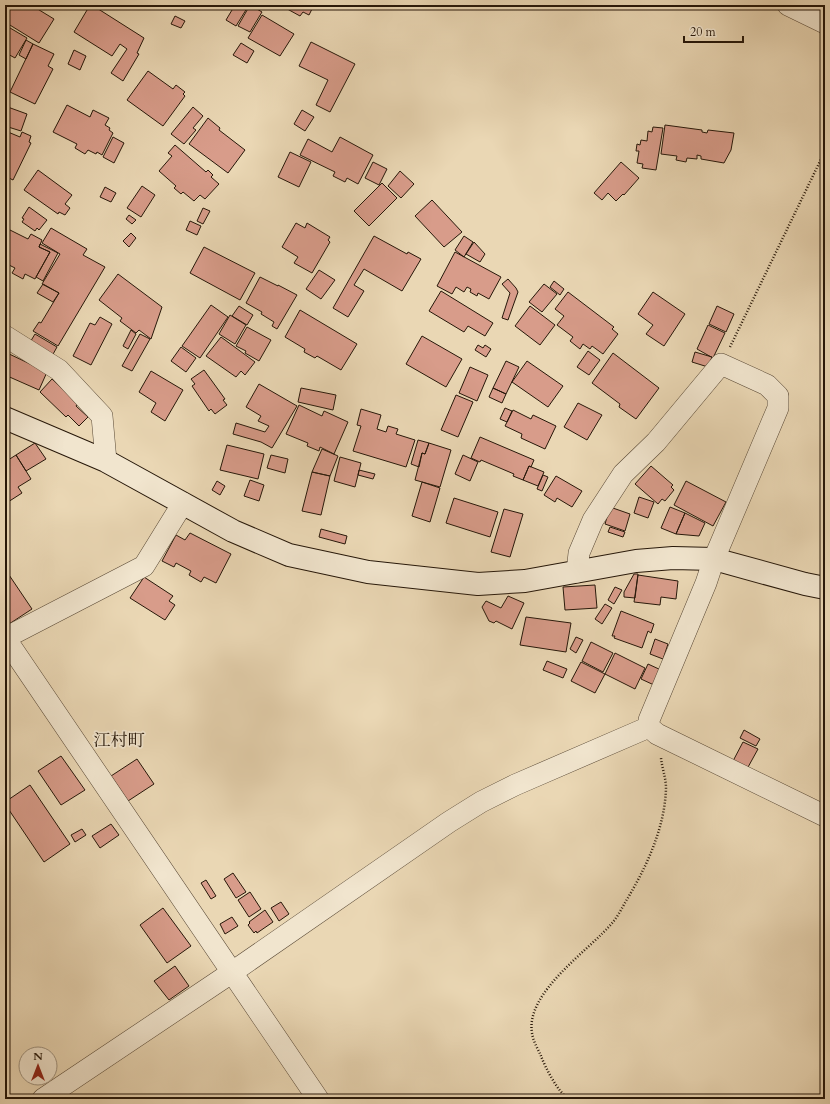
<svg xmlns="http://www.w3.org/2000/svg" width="830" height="1104" viewBox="0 0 830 1104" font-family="Cardo,'Noto Serif JP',serif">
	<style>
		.building { fill: #d89c8a; stroke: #261709 }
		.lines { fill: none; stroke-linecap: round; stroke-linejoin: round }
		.street-casing { stroke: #574734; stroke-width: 22 }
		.secondary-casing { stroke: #261709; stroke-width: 24 }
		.path { stroke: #261709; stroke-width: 2.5; stroke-dasharray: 1 2; stroke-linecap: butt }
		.street { stroke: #f1e5ce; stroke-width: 21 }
		.secondary { stroke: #f1e5ce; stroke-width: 22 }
		.labels { text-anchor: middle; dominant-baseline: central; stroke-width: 3.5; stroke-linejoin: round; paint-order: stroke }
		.quarter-label { font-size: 17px; fill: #261709; stroke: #f1e5ce }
	</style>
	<rect width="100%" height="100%" fill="#ead7b4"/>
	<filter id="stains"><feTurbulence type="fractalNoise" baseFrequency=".005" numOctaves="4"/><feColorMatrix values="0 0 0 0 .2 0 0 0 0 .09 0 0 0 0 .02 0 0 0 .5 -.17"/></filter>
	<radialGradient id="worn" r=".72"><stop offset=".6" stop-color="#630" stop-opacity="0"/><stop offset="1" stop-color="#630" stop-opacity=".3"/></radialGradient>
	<!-- building -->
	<path class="building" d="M 7,5 L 31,5 L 54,19 L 39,43 L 5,22 L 5,8 Z
		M 90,5 L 92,5 L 144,38 L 137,53 L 139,54 L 123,81 L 111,73 L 127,49 L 120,44 L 112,56 L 74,32 Z
		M 235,5 L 249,5 L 236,26 L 226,20 Z
		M 250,5 L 262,12 L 250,32 L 238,26 Z
		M 280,5 L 314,5 L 309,15 L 303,12 L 300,16 Z
		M 262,15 L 294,34 L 280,56 L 248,38 Z
		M 175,16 L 185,21 L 181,28 L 171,24 Z
		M 5,25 L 27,38 L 15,58 L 6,53 L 5,54 Z
		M 26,40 L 33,44 L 26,59 L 19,55 Z
		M 311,42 L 355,64 L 330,112 L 316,105 L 328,80 L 299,66 Z
		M 241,43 L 254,51 L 247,63 L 233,55 Z
		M 33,44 L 54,54 L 48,66 L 53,69 L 35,104 L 10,92 Z
		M 74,50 L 86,56 L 80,70 L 68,64 Z
		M 148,71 L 173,89 L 176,85 L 185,92 L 183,94 L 185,96 L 163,126 L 127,100 Z
		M 67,105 L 90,117 L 93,110 L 109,118 L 105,125 L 110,128 L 109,130 L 113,133 L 102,155 L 97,152 L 96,154 L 88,150 L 85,154 L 75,148 L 77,144 L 53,132 Z
		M 5,106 L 27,114 L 21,131 L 5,126 Z
		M 193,107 L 203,116 L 193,128 L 196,130 L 184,144 L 171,134 Z
		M 302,110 L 314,117 L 305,131 L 294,124 Z
		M 208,118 L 220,128 L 219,130 L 245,150 L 228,173 L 189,144 Z
		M 665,125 L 702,130 L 702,132 L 707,133 L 708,130 L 734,133 L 731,150 L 724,163 L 701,159 L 701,156 L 697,155 L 697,159 L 687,158 L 686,162 L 676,160 L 677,156 L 661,154 Z
		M 653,127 L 663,128 L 656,170 L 642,168 L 643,164 L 637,163 L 639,151 L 636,151 L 637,144 L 640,145 L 641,140 L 647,141 L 648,131 L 652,132 Z
		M 8,132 L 20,137 L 22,132 L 31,136 L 29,142 L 31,143 L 13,180 L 5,176 L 5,138 Z
		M 113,137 L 124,143 L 114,163 L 103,157 Z
		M 340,137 L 373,155 L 358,184 L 347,178 L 345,182 L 333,176 L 335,172 L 300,155 L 308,139 L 332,152 Z
		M 175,145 L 206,172 L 208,170 L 213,175 L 211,177 L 219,184 L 205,199 L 200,195 L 194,201 L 183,192 L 181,194 L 174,188 L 176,186 L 159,171 L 172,156 L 168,153 Z
		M 290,152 L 311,162 L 299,187 L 278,177 Z
		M 373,162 L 387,169 L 379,185 L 365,178 Z
		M 621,162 L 639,178 L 624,195 L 623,194 L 616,201 L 608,193 L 602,200 L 594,193 Z
		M 38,170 L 72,195 L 65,204 L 70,208 L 65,215 L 59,212 L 58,214 L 24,190 Z
		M 400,171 L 414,184 L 401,198 L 388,186 Z
		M 382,183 L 397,198 L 369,226 L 354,211 Z
		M 142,186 L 155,195 L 141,217 L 127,208 Z
		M 105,187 L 116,193 L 111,202 L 100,197 Z
		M 432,200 L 462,232 L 444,247 L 415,216 Z
		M 29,207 L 47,220 L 39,230 L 37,228 L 35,231 L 22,222 L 24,219 L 22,218 Z
		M 203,208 L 210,211 L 203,224 L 197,221 Z
		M 129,215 L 136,220 L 132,224 L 126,219 Z
		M 190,221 L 201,226 L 197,235 L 186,230 Z
		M 296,223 L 305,228 L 307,223 L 330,237 L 328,240 L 330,242 L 312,273 L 294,263 L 298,257 L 282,247 Z
		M 51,228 L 87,249 L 83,255 L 105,267 L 58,346 L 33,331 L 39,322 L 41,323 L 59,293 L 42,284 L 60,254 L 42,243 Z
		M 10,230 L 28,239 L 31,234 L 42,240 L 39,247 L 50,252 L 35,279 L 25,274 L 23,279 L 12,273 L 15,268 L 5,263 L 5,239 Z
		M 131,233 L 136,238 L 129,247 L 123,241 Z
		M 374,236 L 407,254 L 408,252 L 421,259 L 402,291 L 364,269 L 354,285 L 364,291 L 348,317 L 333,308 Z
		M 464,236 L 473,242 L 464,257 L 455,250 Z
		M 474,242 L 485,254 L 480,262 L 466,254 Z
		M 40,244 L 58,253 L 43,281 L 36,277 L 50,252 L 39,247 Z
		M 204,247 L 255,273 L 240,300 L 190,273 Z
		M 455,252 L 501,277 L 489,299 L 478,293 L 477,296 L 470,292 L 471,289 L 467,287 L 464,292 L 456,287 L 452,294 L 437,286 Z
		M 319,270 L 335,280 L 321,299 L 306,289 Z
		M 118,274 L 162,307 L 151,339 L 139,330 L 136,333 L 120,321 L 122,318 L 99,300 Z
		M 260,277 L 278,286 L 278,285 L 297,295 L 277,329 L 272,326 L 274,322 L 261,314 L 262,312 L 246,303 Z
		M 508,279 L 516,288 L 518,292 L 508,320 L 502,318 L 510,293 L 502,284 Z
		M 554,281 L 564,289 L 560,295 L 550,287 Z
		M 43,284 L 59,293 L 53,302 L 37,293 Z
		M 544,284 L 557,294 L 542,312 L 529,302 Z
		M 441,291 L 493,323 L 485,336 L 468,326 L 464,332 L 429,311 Z
		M 568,292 L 614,327 L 612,329 L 618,334 L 603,354 L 592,346 L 590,349 L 583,344 L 580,349 L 570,341 L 573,337 L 557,325 L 564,316 L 555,309 Z
		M 653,292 L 685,314 L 664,346 L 646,334 L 653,325 L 638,314 Z
		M 211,305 L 228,317 L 200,358 L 182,346 Z
		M 239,306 L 253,315 L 247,325 L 232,316 Z
		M 530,306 L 555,325 L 540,345 L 515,326 Z
		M 717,306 L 734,314 L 726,332 L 709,324 Z
		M 300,310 L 357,344 L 341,370 L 317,356 L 315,358 L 304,352 L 305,349 L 285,337 Z
		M 230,315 L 246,325 L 235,344 L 219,334 Z
		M 100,317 L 112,324 L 91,365 L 73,356 L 90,323 L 95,325 Z
		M 708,325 L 725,333 L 713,358 L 697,349 Z
		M 247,327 L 271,340 L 259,361 L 245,353 L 246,351 L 236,346 Z
		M 131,330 L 136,334 L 128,349 L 123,346 Z
		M 35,334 L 57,347 L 52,356 L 29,344 Z
		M 140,334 L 150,339 L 132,371 L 122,366 Z
		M 422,336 L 462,359 L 446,387 L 406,364 Z
		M 221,337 L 255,362 L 245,375 L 241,371 L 236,377 L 206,356 Z
		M 478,345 L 483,348 L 485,345 L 491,349 L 486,357 L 475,350 Z
		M 181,347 L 196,358 L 186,372 L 171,361 Z
		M 588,351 L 600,360 L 589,375 L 577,367 Z
		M 5,352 L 47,372 L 39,390 L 5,375 Z
		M 695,352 L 712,357 L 708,367 L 692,362 Z
		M 613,353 L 659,388 L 636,419 L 619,407 L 620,404 L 592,383 Z
		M 506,361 L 519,367 L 506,394 L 493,388 Z
		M 527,361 L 563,386 L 548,407 L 512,382 Z
		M 470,367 L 488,375 L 477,401 L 459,393 Z
		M 204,370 L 225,399 L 223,400 L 227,405 L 215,414 L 211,409 L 209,411 L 192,386 L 195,384 L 191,379 Z
		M 151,371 L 183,390 L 165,421 L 151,412 L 156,403 L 139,392 Z
		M 52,379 L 78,403 L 76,406 L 88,417 L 79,426 L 68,415 L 66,417 L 40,392 Z
		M 259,384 L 297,406 L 272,448 L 261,442 L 233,434 L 236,423 L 265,432 L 269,426 L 258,421 L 261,416 L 246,407 Z
		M 301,388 L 336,395 L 333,410 L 298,402 Z
		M 493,388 L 506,394 L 502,403 L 489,397 Z
		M 456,395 L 473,402 L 458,437 L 441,430 Z
		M 578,403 L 602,415 L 587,440 L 564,427 Z
		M 299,405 L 322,416 L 324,411 L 348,422 L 334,454 L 320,447 L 319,451 L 307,446 L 308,443 L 286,434 Z
		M 505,408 L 512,411 L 507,422 L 500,419 Z
		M 361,409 L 381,415 L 377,429 L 386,432 L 388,426 L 398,429 L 396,434 L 415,440 L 406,467 L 353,451 L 361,426 L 357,425 Z
		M 513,410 L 531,419 L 533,415 L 556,426 L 545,449 L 521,438 L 522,434 L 505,426 Z
		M 480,437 L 534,460 L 531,467 L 529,466 L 523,480 L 513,476 L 514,474 L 481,460 L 480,462 L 471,458 Z
		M 418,440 L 429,443 L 425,454 L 422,453 L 419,467 L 411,464 Z
		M 35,443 L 46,459 L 26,471 L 16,455 Z
		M 429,443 L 451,450 L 440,487 L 415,480 L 422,453 L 425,454 Z
		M 227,445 L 264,454 L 258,479 L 220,470 Z
		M 322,449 L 338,456 L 330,476 L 312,472 Z
		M 16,455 L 31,479 L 18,487 L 22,493 L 8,502 L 5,496 L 5,462 Z
		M 271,455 L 288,459 L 285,473 L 267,468 Z
		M 463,455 L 478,462 L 470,481 L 455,474 Z
		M 340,457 L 361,463 L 355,487 L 334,481 Z
		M 529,466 L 544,472 L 538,486 L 523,480 Z
		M 651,466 L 673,485 L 671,487 L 674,490 L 665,501 L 662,499 L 658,504 L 635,484 Z
		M 359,470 L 375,474 L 373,479 L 358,475 Z
		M 312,472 L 330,476 L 321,515 L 302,511 Z
		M 543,475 L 548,477 L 542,491 L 537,489 Z
		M 556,476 L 582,491 L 572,507 L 557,498 L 555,502 L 544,495 Z
		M 250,480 L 264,485 L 259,501 L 244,496 Z
		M 217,481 L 225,486 L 220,495 L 212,490 Z
		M 686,481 L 726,502 L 713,526 L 674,505 Z
		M 422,482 L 440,488 L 430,522 L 412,516 Z
		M 639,497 L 654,502 L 648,518 L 634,513 Z
		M 454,498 L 498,512 L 490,537 L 446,523 Z
		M 610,507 L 630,514 L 625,531 L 605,524 Z
		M 670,507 L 685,513 L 676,534 L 661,528 Z
		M 504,509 L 523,514 L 510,557 L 491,552 Z
		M 685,513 L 705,523 L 699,536 L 676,534 Z
		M 610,527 L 625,532 L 623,537 L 608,532 Z
		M 321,529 L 347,536 L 345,544 L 319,537 Z
		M 190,533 L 231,554 L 216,583 L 204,577 L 201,582 L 189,575 L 191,571 L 176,563 L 174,567 L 162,561 L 176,535 L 185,540 Z
		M 5,569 L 32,609 L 6,626 L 5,625 Z
		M 634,574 L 638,574 L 635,598 L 624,597 L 624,592 Z
		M 638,575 L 678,581 L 676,599 L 661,597 L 660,605 L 634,602 Z
		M 144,577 L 173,596 L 169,601 L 175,605 L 165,620 L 130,598 Z
		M 595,585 L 597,608 L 565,610 L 563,587 Z
		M 615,587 L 622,590 L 614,604 L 608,600 Z
		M 508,596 L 524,603 L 512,629 L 496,621 L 494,623 L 489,621 L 482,607 L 486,601 L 501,608 Z
		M 605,604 L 612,608 L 602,624 L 595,619 Z
		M 621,611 L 654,624 L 651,633 L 648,631 L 642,648 L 614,638 L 615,636 L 612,636 Z
		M 526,617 L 571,623 L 566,652 L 520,645 Z
		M 576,637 L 583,640 L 576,653 L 570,649 Z
		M 655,639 L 668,644 L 663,659 L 650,654 Z
		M 591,642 L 613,653 L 603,672 L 582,661 Z
		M 615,653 L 645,668 L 635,689 L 605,674 Z
		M 547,661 L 567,669 L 563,678 L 543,670 Z
		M 581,662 L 605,674 L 595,693 L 571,681 Z
		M 648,664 L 661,670 L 654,685 L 641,679 Z
		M 744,730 L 760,739 L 756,746 L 740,738 Z
		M 743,742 L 758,749 L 747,769 L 733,761 Z
		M 61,756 L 85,790 L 61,805 L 38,771 Z
		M 137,759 L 154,784 L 128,801 L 111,776 Z
		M 30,785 L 70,844 L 44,862 L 5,804 L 5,802 Z
		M 111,824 L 119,835 L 100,848 L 92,836 Z
		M 82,829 L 86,835 L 75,842 L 71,835 Z
		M 233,873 L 246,892 L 236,898 L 224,879 Z
		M 206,880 L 216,896 L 211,899 L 201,883 Z
		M 250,892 L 261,909 L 249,917 L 238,900 Z
		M 281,902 L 289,914 L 279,921 L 271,908 Z
		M 163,908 L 191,946 L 167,963 L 140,925 Z
		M 265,910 L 273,922 L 257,933 L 256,931 L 254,933 L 248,925 L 250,923 L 249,922 Z
		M 232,917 L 238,926 L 225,934 L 220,924 Z
		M 175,966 L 189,986 L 169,1000 L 154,981 Z"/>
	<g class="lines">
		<defs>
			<path id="street" d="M 788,5 L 825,23
				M 5,336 L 59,370 L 102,416 L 106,461
				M 577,572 L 579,553 L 593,520 L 623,474 L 656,442 L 721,364 L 767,385 L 778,396 L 778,408 L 714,559 L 706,583 L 649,720 L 649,727 L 657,734 L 825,816
				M 5,638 L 318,1099
				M 5,638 L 144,566 L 183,503
				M 43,1099 L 231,973 L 449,822 L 481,802 L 515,785 L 649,727"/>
			<path id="secondary" d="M 5,418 L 106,461 L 233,531 L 289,555 L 368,572 L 478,584 L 525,581 L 636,561 L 673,558 L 714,559 L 805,584 L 825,588"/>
		</defs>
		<!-- street casing -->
		<use href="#street" class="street-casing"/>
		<!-- secondary casing -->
		<use href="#secondary" class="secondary-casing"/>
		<!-- path -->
		<path class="path" d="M 730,347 L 825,151
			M 568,1099 C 557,1090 546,1069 541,1056 C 538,1049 533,1041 532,1033 C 525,992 590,950 613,922 C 618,916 622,908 626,901 C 646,868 665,828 666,788 C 666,778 662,768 661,758"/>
		<!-- street -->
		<use href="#street" class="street"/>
		<!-- secondary -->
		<use href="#secondary" class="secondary"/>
	</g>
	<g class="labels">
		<!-- quarter labels -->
		<g class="quarter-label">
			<text x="119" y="740">江村町</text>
		</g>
	</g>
	<!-- margin -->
	<rect width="830" height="1104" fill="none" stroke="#ead7b4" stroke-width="20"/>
	<rect x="6" y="6" width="818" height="1092" fill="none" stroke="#261709" stroke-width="2"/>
	<rect x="10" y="10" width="810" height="1084" fill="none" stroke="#261709"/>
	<!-- north arrow -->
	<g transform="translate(38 1066)"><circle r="19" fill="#f1e5ce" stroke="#a0937f"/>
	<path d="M0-3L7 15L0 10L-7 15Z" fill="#8f2418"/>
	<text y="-6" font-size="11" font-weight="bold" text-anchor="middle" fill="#261709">N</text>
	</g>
	<!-- scale -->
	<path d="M684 36v6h59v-6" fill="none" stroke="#261709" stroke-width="2"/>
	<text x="690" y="36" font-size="12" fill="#261709" stroke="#f1e5ce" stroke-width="3" paint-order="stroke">20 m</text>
	<rect width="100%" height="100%" filter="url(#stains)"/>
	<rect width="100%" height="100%" fill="url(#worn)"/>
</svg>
